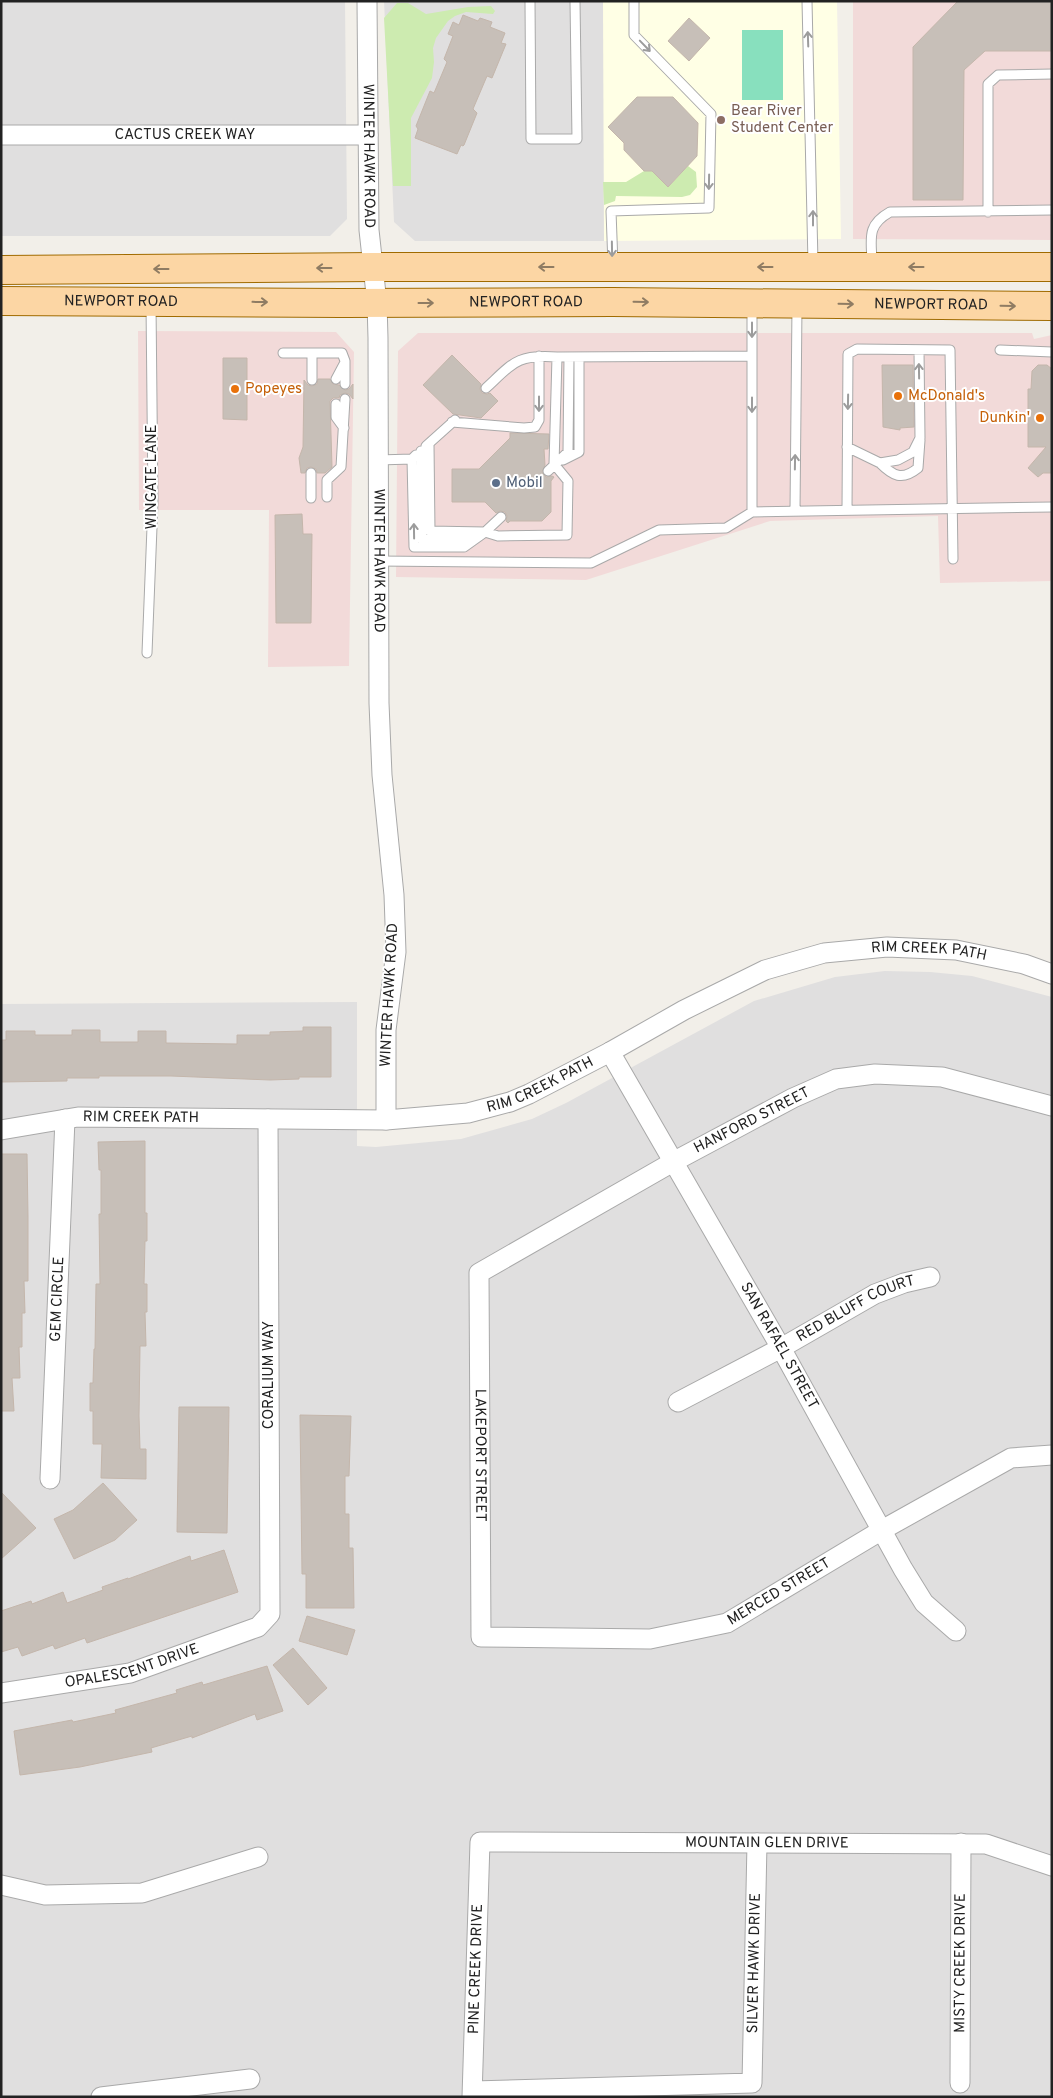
<svg xmlns="http://www.w3.org/2000/svg" width="1053" height="2098" viewBox="0 0 1053 2098" font-family="Overpass,sans-serif">
	<style>
		.residential { fill: #e0dfdf }
		.commercial { fill: #f2dad9 }
		.education { fill: #ffffe5 }
		.grass { fill: #cdebb0 }
		.pitch { fill: #88e0be }
		.building { fill: #c7bfb8; stroke: #c4b6ab }
		.lines { fill: none; stroke-linecap: round; stroke-linejoin: round }
		.service-casing { stroke: #a9a9a9; stroke-width: 11 }
		.minor-casing { stroke: #a9a9a9; stroke-width: 21 }
		.primary-casing { stroke: #a06b00; stroke-width: 30 }
		.service { stroke: #fff; stroke-width: 9 }
		.minor { stroke: #fff; stroke-width: 19 }
		.primary { stroke: #fcd6a4; stroke-width: 28 }
		.oneway { stroke: #9c9c9c }
		.oneway2 { stroke: #8f7c63 }
		.education-dot { fill: #8d6e63; stroke: #fff; stroke-width: 2 }
		.food-dot { fill: #e8710a; stroke: #fff; stroke-width: 2 }
		.service-dot { fill: #5c6f8a; stroke: #fff; stroke-width: 2 }
		.labels { text-anchor: middle; dominant-baseline: central; stroke-width: 4; stroke-linejoin: round; paint-order: stroke }
		.education-label { font-size: 15px; fill: #785e54; stroke: #fff; text-anchor: start }
		.street-label { font-size: 15px; fill: #222; stroke: #fff }
		.food-label { font-size: 15px; fill: #c56008; stroke: #fff; text-anchor: start }
		.service-label { font-size: 15px; fill: #4e5e75; stroke: #fff; text-anchor: start }
	</style>
	<rect width="100%" height="100%" fill="#f2efe9"/>
	<!-- residential -->
	<path class="residential" d="M 1,1 L 345,1 L 347,219 L 330,236 L 1,236 Z
		M 384,1 L 604,1 L 604,241 L 415,241 L 394,222 Z
		M 885,971 L 930,972 L 972,976 L 1052,997 L 1052,2097 L 1,2097 L 1,1004 L 357,1002 L 357,1146 L 376,1147 L 461,1139 L 532,1119 L 566,1103 L 754,1001 L 835,977 Z"/>
	<!-- commercial -->
	<path class="commercial" d="M 853,1 L 1052,1 L 1052,240 L 853,239 Z
		M 138,331 L 336,332 L 354,352 L 349,666 L 268,667 L 269,510 L 139,510 Z
		M 418,333 L 1032,333 L 1034,339 L 1052,335 L 1052,581 L 940,583 L 938,516 L 770,521 L 586,580 L 396,577 L 398,351 Z"/>
	<!-- education -->
	<path class="education" d="M 603,1 L 837,1 L 841,239 L 604,241 Z"/>
	<!-- grass -->
	<path class="grass" d="M 397,3 L 408,3 L 426,14 L 468,7 L 491,6 L 495,11 L 493,14 L 466,12 L 455,16 L 448,21 L 436,38 L 433,48 L 434,62 L 432,78 L 411,118 L 411,186 L 393,186 L 384,18 Z
		M 688,166 L 696,172 L 697,187 L 690,195 L 682,197 L 616,196 L 615,201 L 604,205 L 603,182 L 626,182 L 644,171 L 652,171 L 668,187 Z"/>
	<!-- pitch -->
	<path class="pitch" d="M 742,30 L 783,30 L 783,100 L 742,100 Z"/>
	<!-- building -->
	<path class="building" d="M 958,1 L 1052,1 L 1052,51 L 985,51 L 964,70 L 963,200 L 913,200 L 913,47 Z
		M 463,15 L 478,21 L 480,18 L 492,22 L 490,27 L 505,33 L 501,43 L 506,44 L 492,78 L 487,76 L 473,109 L 477,113 L 464,145 L 463,146 L 461,145 L 457,154 L 415,138 L 418,129 L 416,126 L 430,91 L 434,93 L 447,62 L 444,59 L 453,36 L 448,34 L 453,22 L 459,25 Z
		M 689,18 L 710,38 L 689,61 L 668,41 Z
		M 637,97 L 673,97 L 698,123 L 697,156 L 668,187 L 652,171 L 644,171 L 624,150 L 624,143 L 608,127 Z
		M 452,355 L 481,384 L 480,389 L 482,393 L 487,394 L 490,393 L 498,401 L 481,418 L 453,414 L 423,385 Z
		M 223,358 L 247,358 L 247,420 L 223,419 Z
		M 882,365 L 913,365 L 914,427 L 900,428 L 900,430 L 883,427 Z
		M 1038,365 L 1047,365 L 1052,369 L 1052,473 L 1043,473 L 1038,477 L 1028,468 L 1046,447 L 1028,447 L 1028,389 L 1031,389 L 1032,371 Z
		M 318,379 L 330,379 L 333,384 L 339,385 L 345,390 L 349,389 L 353,384 L 353,399 L 349,394 L 345,393 L 340,395 L 339,398 L 333,398 L 330,401 L 332,467 L 325,473 L 317,473 L 316,469 L 311,467 L 307,468 L 305,473 L 301,473 L 299,458 L 303,447 L 304,380 L 308,385 L 312,386 L 317,384 Z
		M 510,433 L 549,434 L 548,449 L 544,449 L 545,465 L 542,472 L 546,477 L 552,476 L 554,477 L 551,481 L 551,512 L 542,521 L 510,521 L 508,523 L 506,521 L 507,516 L 505,512 L 500,511 L 496,513 L 485,502 L 452,502 L 452,469 L 479,469 L 510,438 Z
		M 302,514 L 303,534 L 312,534 L 311,623 L 276,623 L 275,515 Z
		M 303,1027 L 331,1027 L 331,1077 L 299,1077 L 299,1079 L 270,1080 L 171,1076 L 99,1076 L 99,1078 L 67,1078 L 67,1081 L 1,1082 L 1,1040 L 6,1040 L 6,1031 L 35,1031 L 35,1035 L 72,1035 L 72,1030 L 100,1030 L 100,1042 L 138,1042 L 138,1031 L 166,1031 L 166,1043 L 237,1044 L 237,1035 L 270,1035 L 270,1032 L 303,1031 Z
		M 145,1141 L 145,1213 L 147,1213 L 147,1241 L 145,1241 L 144,1284 L 147,1284 L 147,1312 L 145,1312 L 146,1346 L 140,1346 L 139,1416 L 140,1449 L 146,1449 L 146,1479 L 101,1478 L 102,1444 L 93,1444 L 93,1411 L 90,1411 L 90,1383 L 93,1383 L 94,1349 L 95,1349 L 96,1284 L 100,1284 L 99,1214 L 101,1214 L 101,1170 L 99,1170 L 98,1142 Z
		M 1,1154 L 27,1154 L 28,1217 L 28,1281 L 24,1281 L 25,1313 L 22,1313 L 22,1347 L 19,1347 L 20,1378 L 12,1378 L 14,1411 L 1,1411 Z
		M 179,1407 L 229,1407 L 227,1533 L 177,1532 Z
		M 300,1415 L 351,1416 L 349,1476 L 345,1476 L 345,1514 L 349,1514 L 349,1548 L 353,1548 L 354,1608 L 306,1608 L 306,1574 L 302,1574 Z
		M 103,1483 L 137,1520 L 115,1540 L 74,1559 L 54,1519 L 73,1510 Z
		M 1,1492 L 36,1528 L 1,1559 Z
		M 224,1550 L 238,1592 L 87,1643 L 85,1638 L 55,1649 L 53,1645 L 22,1656 L 18,1647 L 1,1652 L 1,1611 L 31,1601 L 32,1604 L 63,1592 L 67,1603 L 103,1590 L 102,1587 L 128,1578 L 128,1579 L 190,1556 L 191,1561 Z
		M 307,1616 L 355,1630 L 347,1655 L 299,1641 Z
		M 293,1648 L 327,1688 L 308,1705 L 273,1665 Z
		M 267,1666 L 283,1711 L 257,1720 L 255,1714 L 192,1738 L 192,1736 L 151,1748 L 152,1752 L 80,1767 L 20,1775 L 14,1731 L 72,1720 L 73,1722 L 116,1713 L 115,1710 L 177,1693 L 176,1690 L 202,1682 L 203,1685 Z"/>
	<g class="lines">
		<defs>
			<path id="service" d="M 530,1 L 531,139 L 577,139 L 575,1
				M 807,1 L 813,263
				M 988,212 L 988,84 L 998,75 L 1052,74
				M 613,265 L 611,211 L 709,208 L 711,114 L 634,35 L 634,1
				M 872,265 C 872,240 865,226 890,212 L 1052,210
				M 1000,350 L 1052,352
				M 283,353 L 342,353 L 345,361 L 345,384
				M 336,379 L 344,364
				M 312,380 L 312,353
				M 486,388 C 513,363 517,354 557,357 L 752,356
				M 336,404 L 336,417 L 344,428
				M 452,422 L 524,428 L 535,427 L 539,420 L 539,356
				M 429,444 L 430,531 L 485,532 L 498,536 L 567,535 L 568,481 L 554,464 L 557,357
				M 426,446 L 455,420
				M 847,447 L 880,463 L 898,460 L 913,452 L 920,438 L 919,350
				M 421,451 L 422,539 L 464,540 L 474,536
				M 412,459 L 414,547 L 464,547 L 485,532 L 501,517
				M 378,460 L 412,459 L 416,455
				M 563,460 L 579,452 L 579,357
				M 880,463 C 893,476 902,481 918,468 L 920,440
				M 548,471 L 568,452 L 569,357
				M 327,497 L 327,480 L 341,467 L 345,399
				M 311,498 L 311,473
				M 847,510 L 848,354 L 857,349 L 950,350 L 953,559
				M 795,511 L 797,306
				M 752,512 L 752,307
				M 378,561 L 591,563 L 659,530 L 726,528 L 752,512 L 1052,507
				M 147,653 L 153,502 L 151,304"/>
			<g id="minor">
				<path id="s1" d="M 367,1 L 369,230 L 377,303 L 378,338 L 379,703 L 382,775 L 394,895 L 396,952 L 386,1030 L 386,1120"/>
				<path id="s2" d="M 1,135 L 368,135"/>
				<path id="s3" d="M 610,1052 L 781,1348 L 903,1569 L 924,1603 L 956,1631"/>
				<path id="s4" d="M 1052,1106 L 942,1077 L 875,1074 L 836,1079 L 793,1098 L 673,1162 L 479,1273 L 481,1637 L 650,1639 L 727,1623 L 882,1530 L 1011,1458 L 1052,1455"/>
				<path id="s5" d="M 1,1130 L 78,1117 L 386,1120 L 468,1113 L 510,1102 L 529,1094 L 610,1052 L 684,1010 L 765,970 L 824,953 L 887,947 L 956,950 L 1024,964 L 1052,974"/>
				<path id="s6" d="M 678,1402 L 781,1348 L 875,1294 L 904,1283 L 930,1277"/>
				<path id="s7" d="M 50,1479 L 65,1119"/>
				<path id="s8" d="M 1,1693 L 130,1673 L 258,1627 L 270,1614 L 268,1119"/>
				<path d="M 1,1885 L 45,1895 L 142,1893 L 258,1857"/>
				<path id="s9" d="M 960,2083 L 961,1843"/>
				<path id="s10" d="M 473,2091 L 752,2083 L 757,1843"/>
				<path d="M 101,2097 L 250,2079"/>
				<path id="s11" d="M 472,2097 L 480,1842 L 986,1844 L 1052,1866"/>
			</g>
			<g id="primary">
				<path d="M 1,270 L 373,267 L 1052,267"/>
				<path id="s12" d="M 1,301 L 341,303 L 612,302 L 1052,306"/>
			</g>
		</defs>
		<!-- service casing -->
		<use href="#service" class="service-casing"/>
		<!-- minor casing -->
		<use href="#minor" class="minor-casing"/>
		<!-- primary casing -->
		<use href="#primary" class="primary-casing"/>
		<!-- service -->
		<use href="#service" class="service"/>
		<!-- minor -->
		<use href="#minor" class="minor"/>
		<!-- primary -->
		<use href="#primary" class="primary"/>
	</g>
	<!-- one-way arrows -->
	<defs><path id="oneway-shaft" d="M-6 0H5M1.5-3L5.5 0L1.5 3" fill="none" stroke-width="1.6" stroke-linecap="round" stroke-linejoin="round" transform="scale(1.25)"/></defs>
	<g class="oneway">
		<use href="#oneway-shaft" transform="translate(808 39) rotate(-92)"/>
		<use href="#oneway-shaft" transform="translate(645 46) rotate(46)"/>
		<use href="#oneway-shaft" transform="translate(709 182) rotate(91)"/>
		<use href="#oneway-shaft" transform="translate(813 218) rotate(-90)"/>
		<use href="#oneway-shaft" transform="translate(612 249) rotate(89)"/>
		<use href="#oneway-shaft" transform="translate(752 330) rotate(90)"/>
		<use href="#oneway-shaft" transform="translate(919 371) rotate(-91)"/>
		<use href="#oneway-shaft" transform="translate(848 402) rotate(91)"/>
		<use href="#oneway-shaft" transform="translate(539 404) rotate(90)"/>
		<use href="#oneway-shaft" transform="translate(752 405) rotate(90)"/>
		<use href="#oneway-shaft" transform="translate(795 462) rotate(-89)"/>
		<use href="#oneway-shaft" transform="translate(414 531) rotate(-91)"/>
	</g>
	<g class="oneway2">
		<use href="#oneway-shaft" transform="translate(546 267) rotate(180)"/>
		<use href="#oneway-shaft" transform="translate(765 267) rotate(180)"/>
		<use href="#oneway-shaft" transform="translate(916 267) rotate(180)"/>
		<use href="#oneway-shaft" transform="translate(324 268) rotate(180)"/>
		<use href="#oneway-shaft" transform="translate(161 269) rotate(180)"/>
		<use href="#oneway-shaft" transform="translate(260 302) rotate(1)"/>
		<use href="#oneway-shaft" transform="translate(641 302) rotate(1)"/>
		<use href="#oneway-shaft" transform="translate(426 303)"/>
		<use href="#oneway-shaft" transform="translate(846 304) rotate(1)"/>
		<use href="#oneway-shaft" transform="translate(1008 306) rotate(1)"/>
	</g>
	<!-- markers -->
	<circle class="education-dot" cx="721" cy="120" r="5"/>
	<g class="food-dot">
		<circle cx="235" cy="389" r="5"/>
		<circle cx="898" cy="396" r="5"/>
		<circle cx="1040" cy="418" r="5"/>
	</g>
	<circle class="service-dot" cx="496" cy="483" r="5"/>
	<g class="labels">
		<!-- education labels -->
		<g class="education-label">
			<text x="731" y="111">Bear River<tspan x="731" dy="17">Student Center</tspan></text>
		</g>
		<!-- street labels -->
		<g class="street-label">
			<text stroke="none"><textPath href="#s2" startOffset="184">CACTUS CREEK WAY</textPath></text>
			<text stroke="none"><textPath href="#s1" startOffset="155">WINTER HAWK ROAD</textPath></text>
			<text stroke="none"><textPath href="#s12" startOffset="120">NEWPORT ROAD</textPath></text>
			<text stroke="none"><textPath href="#s12" startOffset="525">NEWPORT ROAD</textPath></text>
			<text stroke="none"><textPath href="#s12" startOffset="930">NEWPORT ROAD</textPath></text>
			<text transform="translate(152 477) rotate(-90)">WINGATE LANE</text>
			<text stroke="none"><textPath href="#s1" startOffset="560">WINTER HAWK ROAD</textPath></text>
			<text stroke="none"><textPath href="#s5" startOffset="966">RIM CREEK PATH</textPath></text>
			<text transform="translate(390 995) rotate(-87)">WINTER HAWK ROAD</text>
			<text stroke="none"><textPath href="#s5" startOffset="546">RIM CREEK PATH</textPath></text>
			<text stroke="none"><textPath href="#s5" startOffset="141">RIM CREEK PATH</textPath></text>
			<text transform="translate(752 1121) rotate(-27)">HANFORD STREET</text>
			<text stroke="none"><textPath href="#s7" startOffset="180">GEM CIRCLE</textPath></text>
			<text stroke="none"><textPath href="#s6" startOffset="201">RED BLUFF COURT</textPath></text>
			<text stroke="none"><textPath href="#s3" startOffset="339">SAN RAFAEL STREET</textPath></text>
			<text transform="translate(269 1375) rotate(-90)">CORALIUM WAY</text>
			<text stroke="none"><textPath href="#s4" startOffset="809">LAKEPORT STREET</textPath></text>
			<text stroke="none"><textPath href="#s4" startOffset="1299">MERCED STREET</textPath></text>
			<text stroke="none"><textPath href="#s8" startOffset="134">OPALESCENT DRIVE</textPath></text>
			<text stroke="none"><textPath href="#s11" startOffset="542">MOUNTAIN GLEN DRIVE</textPath></text>
			<text stroke="none"><textPath href="#s10" startOffset="399">SILVER HAWK DRIVE</textPath></text>
			<text stroke="none"><textPath href="#s9" startOffset="120">MISTY CREEK DRIVE</textPath></text>
			<text stroke="none"><textPath href="#s11" startOffset="128">PINE CREEK DRIVE</textPath></text>
		</g>
		<!-- food labels -->
		<g class="food-label">
			<text x="245" y="389">Popeyes</text>
			<text x="908" y="396">McDonald's</text>
			<text x="1030" y="418" text-anchor="end">Dunkin'</text>
		</g>
		<!-- service labels -->
		<g class="service-label">
			<text x="506" y="483">Mobil</text>
		</g>
	</g>
	<!-- border -->
	<rect width="1053" height="2098" fill="none" stroke="#222222" stroke-width="5"/>
</svg>
